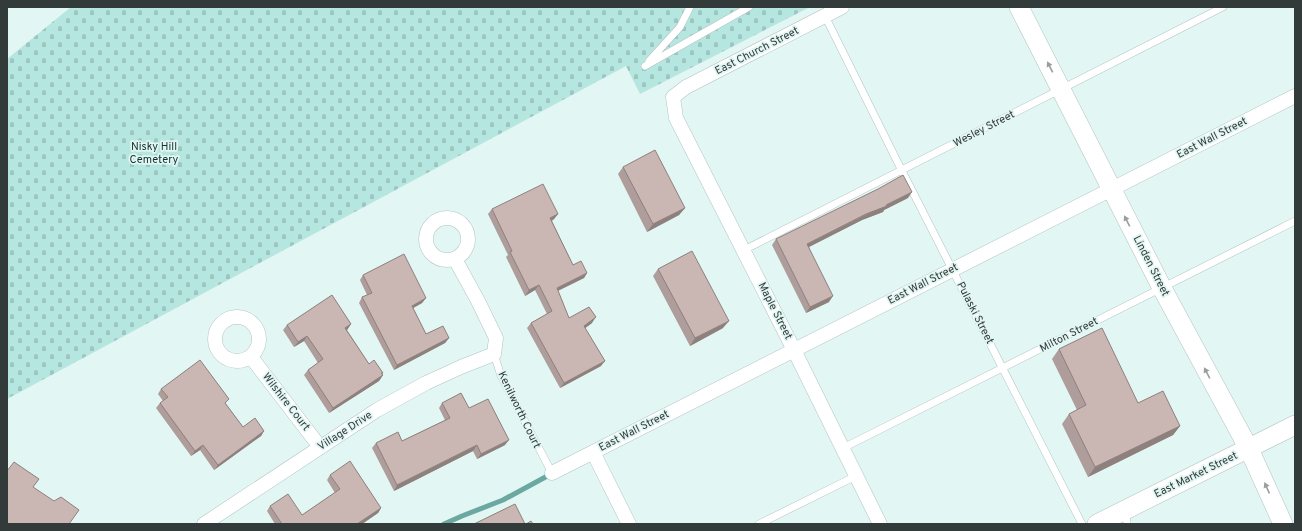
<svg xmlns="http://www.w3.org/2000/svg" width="1302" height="531" viewBox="0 0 1302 531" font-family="Overpass,sans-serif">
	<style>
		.cemetery { fill: url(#cemetery-stones) }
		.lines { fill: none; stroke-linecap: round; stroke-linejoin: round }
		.stream { stroke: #6aa8a1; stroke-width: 5 }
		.lane-casing { stroke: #b1c4c2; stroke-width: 8 }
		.street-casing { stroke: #b1c4c2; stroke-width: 15 }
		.secondary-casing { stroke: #b1c4c2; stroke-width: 20 }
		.lane { stroke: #fff; stroke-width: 7 }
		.street { stroke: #fff; stroke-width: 14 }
		.secondary { stroke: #fff; stroke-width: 19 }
		.wall { fill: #ae9d9a }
		.shaded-wall { fill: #8d807d }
		.building { fill: #cab7b3; stroke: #8d807d }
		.oneway { fill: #999d9c }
		.labels { text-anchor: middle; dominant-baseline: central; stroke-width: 3.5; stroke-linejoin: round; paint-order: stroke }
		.street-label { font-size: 11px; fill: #333b3a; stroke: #e2f6f4 }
		.park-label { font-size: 11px; fill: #12322f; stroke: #e2f6f4 }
	</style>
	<defs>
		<pattern id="cemetery-stones" width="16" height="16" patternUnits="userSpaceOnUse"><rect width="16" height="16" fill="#b6e6e0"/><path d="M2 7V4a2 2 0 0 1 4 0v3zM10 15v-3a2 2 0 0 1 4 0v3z" fill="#9dc6c1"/></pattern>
	</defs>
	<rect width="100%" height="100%" fill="#e2f6f4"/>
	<!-- cemetery -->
	<path class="cemetery" d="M 71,7 L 810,7 L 640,94 L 626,66 L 7,399 L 7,59 Z"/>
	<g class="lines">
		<!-- stream -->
		<path class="stream" d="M 444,524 L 462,516 L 503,500 L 551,474"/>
		<defs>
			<path id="lane" d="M 825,16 L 897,161 L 1082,524
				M 649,61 L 680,27 L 690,7
				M 645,66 L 749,7
				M 744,250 L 1223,7
				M 494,354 L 501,376 L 552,473
				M 843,448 L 1295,221
				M 1126,510 L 1127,524
				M 759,524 L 856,476"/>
			<path id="street" d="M 842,7 L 686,87 L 673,97 L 676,118 L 794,350 L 880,524
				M426 239a21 21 0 1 1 42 0a21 21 0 1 1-42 0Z
				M215 339a22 22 0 1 1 44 0a22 22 0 1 1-44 0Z
				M 251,357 L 320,447
				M 593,452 L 629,524
				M 552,473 L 1295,96
				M 204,524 L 377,410 L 426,383 L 461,367 L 494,354 L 496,338 L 478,301 L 455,259"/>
			<path id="secondary" d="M 1019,7 L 1162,288 L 1249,449 L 1283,524
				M 1097,524 L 1295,425"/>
		</defs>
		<!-- lane casing -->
		<use href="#lane" class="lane-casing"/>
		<!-- street casing -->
		<use href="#street" class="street-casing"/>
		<!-- secondary casing -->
		<use href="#secondary" class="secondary-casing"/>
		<!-- lane -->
		<use href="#lane" class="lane"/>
		<!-- street -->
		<use href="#street" class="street"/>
		<!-- secondary -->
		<use href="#secondary" class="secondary"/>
	</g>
	<!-- wall -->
	<path class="wall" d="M 623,167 L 685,208 L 679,215 L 647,232 L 618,174 Z
		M 908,198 L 884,210 L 883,212 L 862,220 L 809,247 L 829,302 L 806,313 L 772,245 L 776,239 Z
		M 492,209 L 558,214 L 554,219 L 552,221 L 573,265 L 587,273 L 584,278 L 558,291 L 569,318 L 592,323 L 585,328 L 601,366 L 560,388 L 527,328 L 531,323 L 547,314 L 535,290 L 525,296 L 506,257 L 508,255 L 488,214 Z
		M 658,269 L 723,328 L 690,346 L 653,276 Z
		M 363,275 L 426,298 L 422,303 L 413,308 L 426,334 L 449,338 L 445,343 L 394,370 L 359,303 L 362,297 L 367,295 L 360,280 Z
		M 351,324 L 347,330 L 369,364 L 383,375 L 379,381 L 329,413 L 304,375 L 308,370 L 318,363 L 304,341 L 294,347 L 283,330 L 287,325 Z
		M 1059,349 L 1138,403 L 1180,426 L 1173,435 L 1088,477 L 1062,424 L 1069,414 L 1077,410 L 1052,359 Z
		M 161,389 L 226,404 L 243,427 L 264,431 L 261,436 L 214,470 L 200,450 L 191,456 L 156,408 L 160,403 L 163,401 L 158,394 Z
		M 442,403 L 469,408 L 505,445 L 477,459 L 473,451 L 394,491 L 372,448 L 376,443 L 402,441 L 445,420 L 439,408 Z
		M 330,475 L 381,508 L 378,513 L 362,524 L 275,524 L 267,511 L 270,506 L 302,515 L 335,493 L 327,480 Z"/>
	<!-- shaded-wall -->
	<path class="shaded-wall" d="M 912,192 L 908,198 L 884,210 L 883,212 L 862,220 L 803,250 L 807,244 Z
		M 685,208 L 679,215 L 647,232 L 653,224 Z
		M 558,214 L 554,219 L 547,223 L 550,218 Z
		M 587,273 L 584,278 L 553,293 L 557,288 Z
		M 539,285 L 535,290 L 525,296 L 529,290 Z
		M 833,296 L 829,302 L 806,313 L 810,307 Z
		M 426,298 L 422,303 L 408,311 L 412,306 Z
		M 596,317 L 592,323 L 580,332 L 584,326 Z
		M 729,321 L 723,328 L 690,346 L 695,338 Z
		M 351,324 L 347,330 L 342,333 L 345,328 Z
		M 307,336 L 304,341 L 294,347 L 298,342 Z
		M 449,338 L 445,343 L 394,370 L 397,365 Z
		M 605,361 L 601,366 L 560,388 L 564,383 Z
		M 383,373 L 379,378 L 383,375 L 379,381 L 329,413 L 333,408 Z
		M 1180,426 L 1173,435 L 1088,477 L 1095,467 Z
		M 264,431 L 261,436 L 214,470 L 218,465 Z
		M 509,440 L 505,445 L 477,459 L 481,454 Z
		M 203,445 L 200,450 L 191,456 L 195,451 Z
		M 477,445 L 473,451 L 394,491 L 397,485 Z
		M 381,508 L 378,513 L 362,524 L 357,524 Z"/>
	<!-- building -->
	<path class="building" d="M 655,150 L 685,208 L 653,224 L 623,167 Z
		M 903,175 L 912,192 L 886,205 L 887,206 L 866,214 L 807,244 L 833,296 L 810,307 L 776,239 L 878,189 Z
		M 543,184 L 558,214 L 550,218 L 573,265 L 581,261 L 587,273 L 557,288 L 569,318 L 589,307 L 596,317 L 584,326 L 605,361 L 564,383 L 531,323 L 552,311 L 539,285 L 529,290 L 510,252 L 512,251 L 492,209 Z
		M 692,251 L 729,321 L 695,338 L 658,269 Z
		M 404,254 L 426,298 L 412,306 L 426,334 L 443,326 L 449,338 L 397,365 L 362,297 L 372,293 L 363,275 Z
		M 332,295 L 351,324 L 345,328 L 369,364 L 374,360 L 383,373 L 381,373 L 383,375 L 333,408 L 308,370 L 323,359 L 307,336 L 298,342 L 287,325 Z
		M 1102,328 L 1138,403 L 1163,391 L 1180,426 L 1095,467 L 1069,414 L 1086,405 L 1059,349 Z
		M 200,360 L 229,399 L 225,403 L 243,427 L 255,418 L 264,431 L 218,465 L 203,445 L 195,451 L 160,403 L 168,397 L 161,389 Z
		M 461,393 L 469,408 L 488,399 L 509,440 L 481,454 L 477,445 L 397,485 L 376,443 L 398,432 L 402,441 L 450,418 L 442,403 Z
		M 350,461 L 381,508 L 357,524 L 282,524 L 270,506 L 288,494 L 302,515 L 340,489 L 330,475 Z
		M 14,462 L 39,479 L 33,487 L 54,501 L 61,497 L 79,510 L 69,524 L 7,524 L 7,471 Z
		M 515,504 L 525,524 L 474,524 Z
		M 531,521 L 533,524 L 526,524 Z"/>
	<!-- one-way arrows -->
	<defs><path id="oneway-solid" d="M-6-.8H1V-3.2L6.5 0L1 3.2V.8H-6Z"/></defs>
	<g class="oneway">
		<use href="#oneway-solid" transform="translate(1050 67) rotate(-117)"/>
		<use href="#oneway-solid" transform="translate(1127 221) rotate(-117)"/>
		<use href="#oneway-solid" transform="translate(1207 373) rotate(-118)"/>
		<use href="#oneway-solid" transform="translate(1267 488) rotate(-114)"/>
	</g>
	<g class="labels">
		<!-- street labels -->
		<g class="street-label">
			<text transform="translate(757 51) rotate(-27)">East Church Street</text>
			<text transform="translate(984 129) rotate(-27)">Wesley Street</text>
			<text transform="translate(1212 138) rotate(-27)">East Wall Street</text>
			<text transform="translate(1151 266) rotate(63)">Linden Street</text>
			<text transform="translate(923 284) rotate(-27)">East Wall Street</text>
			<text transform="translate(775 311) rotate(63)">Maple Street</text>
			<text transform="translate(975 313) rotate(63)">Pulaski Street</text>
			<text transform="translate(1069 335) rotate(-27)">Milton Street</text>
			<text transform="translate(286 402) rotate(52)">Wilshire Court</text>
			<text transform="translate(519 410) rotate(64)">Kenilworth Court</text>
			<text transform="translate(345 431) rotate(-33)">Village Drive</text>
			<text transform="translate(634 431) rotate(-27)">East Wall Street</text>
			<text transform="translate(1196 475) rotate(-26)">East Market Street</text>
		</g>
		<!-- park labels -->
		<g class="park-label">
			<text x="154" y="147">Nisky Hill<tspan x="154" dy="13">Cemetery</tspan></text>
		</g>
	</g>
	<!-- border -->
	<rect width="1302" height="531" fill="none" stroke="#333b3a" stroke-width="16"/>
</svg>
